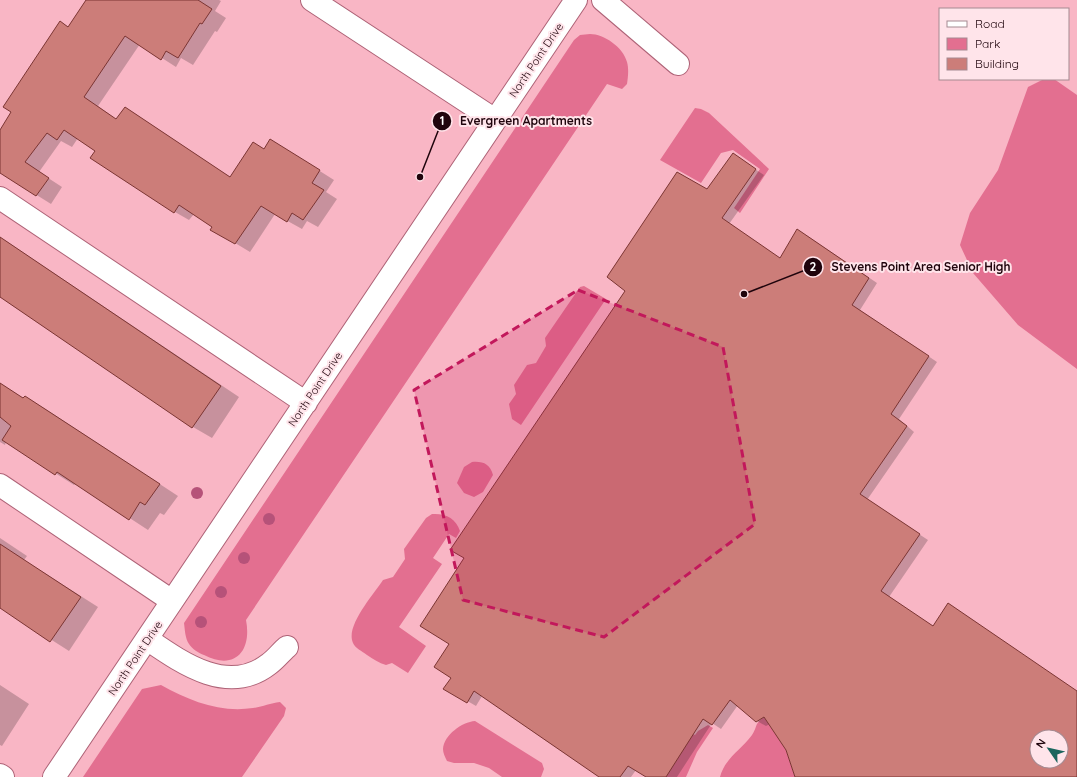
<svg xmlns="http://www.w3.org/2000/svg" width="1077" height="777" viewBox="0 0 1077 777" font-family="Quicksand,sans-serif">
	<style>
		.green { fill: #e36f90 }
		.shadow { fill: #0003; fill-rule: evenodd }
		.building { fill: #cc7d79; stroke: #7b3533; fill-rule: evenodd }
		.lines { fill: none; stroke-linecap: round; stroke-linejoin: round }
		.minor-casing { stroke: #ae6377; stroke-width: 24 }
		.minor { stroke: #fff; stroke-width: 22 }
		.tree { fill: #b65279 }
		.marked { fill: #c2185b; fill-opacity: 0.2; stroke: #c2185b; stroke-width: 3; stroke-dasharray: 8 5; stroke-linejoin: round }
		.labels { text-anchor: middle; dominant-baseline: central; stroke-width: 4; stroke-linejoin: round; paint-order: stroke }
		.street-label { font-size: 11px; fill: #1f040c; stroke: #ffe4ea }
		.leader { fill: none; stroke: #1f040c; stroke-width: 1.5 }
		.callout-dot { fill: #1f040c; stroke: #ffe4ea; stroke-width: 1.5 }
		.mark-label { font-size: 12px; text-anchor: middle; font-weight: bold; fill: #fff }
		.callout-label { font-size: 12px; text-anchor: middle; font-weight: bold; fill: #1f040c; stroke: #ffe4ea; stroke-width: 4; stroke-linejoin: round; paint-order: stroke }
	</style>
	<rect width="100%" height="100%" fill="#f9b6c5"/>
	<!-- green -->
	<path class="green" d="M 590,34 C 604,34 623,47 627,62 C 629,69 628,77 627,84 L 622,89 L 607,84 L 246,620 C 252,651 235,671 204,655 C 199,653 192,649 189,644 C 185,638 185,630 184,623 L 574,40 L 580,35 Z
		M 1044,79 L 1054,79 L 1077,95 L 1077,369 L 1018,325 L 973,273 L 960,245 L 970,213 L 998,170 L 1028,87 Z
		M 695,108 L 701,109 L 709,113 L 769,169 L 740,213 L 734,208 L 760,169 L 733,150 L 721,153 L 701,183 L 660,160 Z
		M 584,286 L 606,299 L 521,425 L 512,419 L 509,404 L 516,394 L 514,385 L 527,365 L 536,363 L 546,346 L 545,338 L 580,287 Z
		M 472,462 C 483,461 490,464 493,475 L 483,492 L 474,497 L 464,493 L 457,483 L 464,467 Z
		M 432,514 C 445,513 456,518 460,531 L 456,538 L 449,534 L 433,558 L 442,564 L 399,627 L 426,646 L 408,673 L 392,663 L 386,665 C 379,663 373,659 367,655 C 362,651 355,648 353,643 C 345,626 374,594 383,580 L 393,577 L 405,559 L 404,549 L 426,518 Z
		M 161,685 C 190,701 220,713 253,708 C 263,707 270,703 280,702 L 286,708 L 284,716 L 242,777 L 83,777 L 142,689 Z
		M 764,717 L 786,750 L 795,777 L 720,777 C 725,758 741,750 752,735 C 758,726 754,724 764,717 Z
		M 475,721 L 542,763 L 544,769 L 541,777 L 502,777 L 489,768 L 474,763 L 454,763 L 447,761 C 445,757 443,753 443,749 C 444,735 462,722 475,721 Z
		M 708,725 L 713,728 L 697,752 L 686,777 L 653,777 L 686,730 L 695,735 L 698,731 Z"/>
	<!-- shadow -->
	<path class="shadow" d="M 87,0 L 219,0 L 221,1 L 215,11 L 226,18 L 217,32 L 215,31 L 193,65 L 181,58 L 176,67 L 140,44 L 98,106 L 117,120 L 231,178 L 264,150 L 285,149 L 334,180 L 326,192 L 337,199 L 318,227 L 307,221 L 302,229 L 275,214 L 250,252 L 212,229 L 213,227 L 194,214 L 189,220 L 175,212 L 91,158 L 96,151 L 78,138 L 72,147 L 61,141 L 39,172 L 62,187 L 51,204 L 0,172 L 0,131 L 12,112 L 60,22 L 69,27 Z
		M 741,160 L 764,175 L 729,224 L 781,259 L 806,235 L 877,283 L 860,310 L 937,362 L 899,419 L 914,432 L 867,500 L 928,540 L 889,597 L 933,627 L 1077,692 L 1077,777 L 796,777 L 787,750 L 770,724 L 766,726 L 757,721 L 738,705 L 721,729 L 712,723 L 677,777 L 648,777 L 636,770 L 631,777 L 600,777 L 482,696 L 476,706 L 445,688 L 453,677 L 450,644 L 708,191 ZM 1037,737 L 1061,737 L 1061,761 L 1037,761 Z
		M 0,237 L 239,397 L 212,438 L 193,427 L 0,297 Z
		M 0,383 L 24,399 L 25,397 L 44,408 L 178,496 L 164,515 L 160,513 L 148,530 L 76,483 L 74,485 L 6,442 L 5,445 L 0,442 Z
		M 0,538 L 27,556 L 24,560 L 98,607 L 69,651 L 0,607 Z
		M 0,685 L 29,704 L 2,746 L 0,745 Z"/>
	<!-- building -->
	<path class="building" d="M 86,0 L 198,0 L 212,9 L 202,24 L 200,23 L 178,58 L 166,51 L 161,60 L 125,36 L 84,97 L 116,119 L 125,107 L 230,177 L 253,142 L 264,149 L 270,139 L 320,170 L 312,183 L 324,190 L 303,220 L 292,213 L 287,222 L 261,206 L 235,244 L 210,230 L 212,227 L 179,205 L 174,213 L 90,158 L 95,151 L 64,130 L 57,140 L 47,133 L 25,162 L 49,178 L 36,196 L 0,173 L 0,130 L 11,112 L 3,107 L 60,21 L 68,27 Z
		M 733,153 L 756,169 L 722,218 L 780,258 L 797,229 L 869,278 L 852,305 L 929,356 L 891,414 L 907,426 L 860,494 L 920,534 L 881,591 L 933,626 L 948,603 L 1077,691 L 1077,777 L 795,777 L 786,750 L 764,717 L 756,722 L 730,700 L 712,725 L 703,719 L 666,777 L 646,777 L 628,766 L 620,777 L 599,777 L 474,691 L 467,703 L 443,689 L 451,678 L 434,667 L 449,644 L 420,626 L 464,558 L 450,550 L 625,291 L 607,277 L 677,172 L 707,189 ZM 1037,737 L 1061,737 L 1061,761 L 1037,761 Z
		M 0,237 L 221,386 L 192,428 L 0,297 Z
		M 0,383 L 23,398 L 25,396 L 160,484 L 145,505 L 140,502 L 129,520 L 57,472 L 55,475 L 2,440 L 11,426 L 0,417 Z
		M 0,544 L 81,597 L 50,642 L 0,608 Z"/>
	<g class="lines">
		<defs>
			<path id="minor" d="M 312,0 L 495,120
				M 603,0 L 678,64
				M 0,198 L 306,403
				M 0,485 L 172,601
				M 147,639 C 182,663 228,696 269,664 C 276,659 281,652 287,647
				M 0,775 L 3,777
				M 54,777 L 576,0"/>
		</defs>
		<!-- minor casing -->
		<use href="#minor" class="minor-casing"/>
		<!-- minor -->
		<use href="#minor" class="minor"/>
	</g>
	<!-- trees -->
	<g class="tree">
		<circle cx="197" cy="493" r="6"/>
		<circle cx="269" cy="519" r="6"/>
		<circle cx="244" cy="558" r="6"/>
		<circle cx="221" cy="592" r="6"/>
		<circle cx="201" cy="622" r="6"/>
	</g>
	<!-- marked area -->
	<path class="marked" d="M 578,290 L 723,347 L 755,524 L 604,637 L 463,600 L 414,390 Z"/>
	<g class="labels">
		<!-- street labels -->
		<g class="street-label">
			<text transform="translate(536 60) rotate(-56)">North Point Drive</text>
			<text transform="translate(315 389) rotate(-56)">North Point Drive</text>
			<text transform="translate(135 658) rotate(-56)">North Point Drive</text>
		</g>
	</g>
	<!-- callouts -->
	<path class="leader" d="M420 177L442 121M744 294L813 267"/>
	<g class="callout-dot">
		<circle cx="420" cy="177" r="4"/>
		<circle cx="744" cy="294" r="4"/>
		<circle cx="442" cy="121" r="10"/>
		<circle cx="813" cy="267" r="10"/>
	</g>
	<g class="mark-label">
		<text x="442" y="125">1</text>
		<text x="813" y="271">2</text>
	</g>
	<g class="callout-label">
		<text x="526" y="125">Evergreen Apartments</text>
		<text x="921" y="271">Stevens Point Area Senior High</text>
	</g>
	<!-- legend -->
	<rect x="939" y="8" width="130" height="72" fill="#ffe4ea" stroke="#a58a91"/>
	<rect x="947" y="21" width="20" height="6" fill="#ffffff" stroke="#a58a91"/>
	<text x="975" y="28" font-size="12" fill="#1f040c">Road</text>
	<rect x="947" y="38" width="20" height="12" fill="#e36f90" stroke="#a58a91"/>
	<text x="975" y="48" font-size="12" fill="#1f040c">Park</text>
	<rect x="947" y="58" width="20" height="12" fill="#cc7d79" stroke="#a58a91"/>
	<text x="975" y="68" font-size="12" fill="#1f040c">Building</text>
	<!-- north arrow -->
	<g transform="translate(1049 749) rotate(304)"><circle r="19" fill="#ffe4ea" stroke="#a58a91"/>
	<path d="M0-3L7 15L0 10L-7 15Z" fill="#1b655d"/>
	<text y="-6" font-size="11" font-weight="bold" text-anchor="middle" fill="#1f040c">N</text>
	</g>
</svg>
